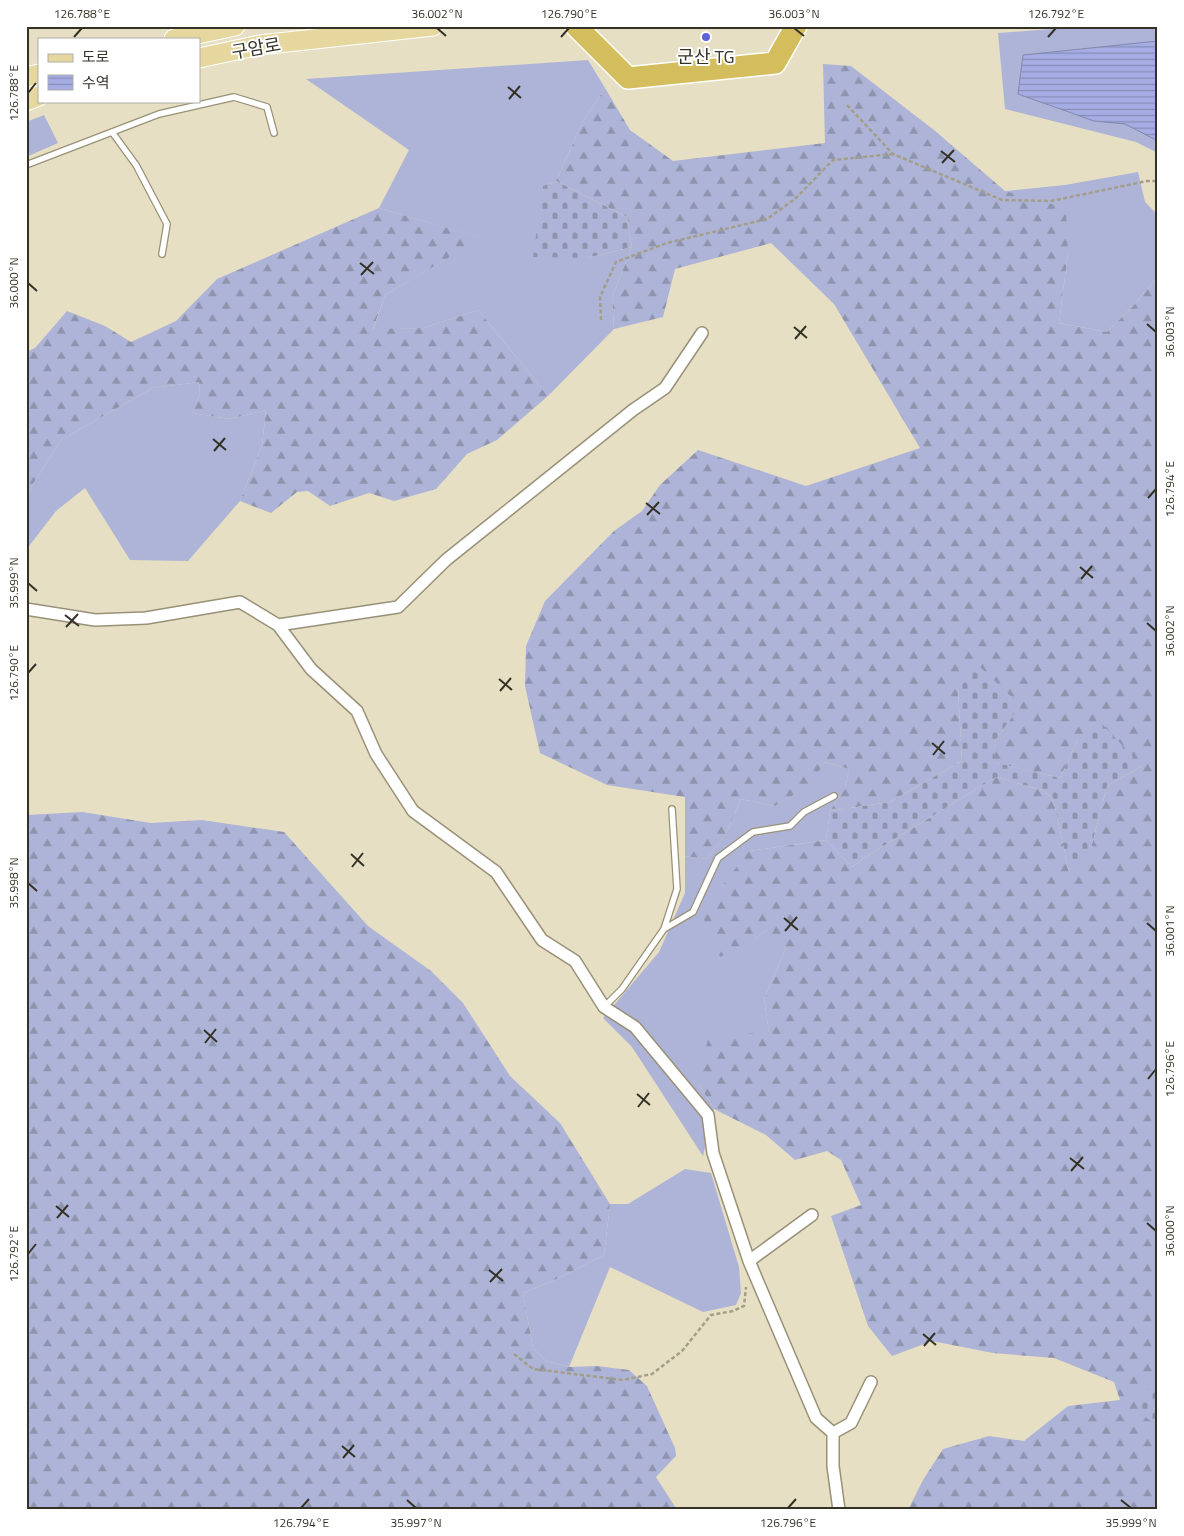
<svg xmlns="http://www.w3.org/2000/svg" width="1184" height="1536" viewBox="0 0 1184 1536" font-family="'Titillium Web','Noto Sans KR',sans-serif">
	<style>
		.grass { fill: #aeb4d7 }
		.forest { fill: url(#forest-firs) }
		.cemetery { fill: url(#cemetery-stones) }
		.water { fill: url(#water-rules); stroke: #8388ab }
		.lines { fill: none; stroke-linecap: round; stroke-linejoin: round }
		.service-casing { stroke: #989178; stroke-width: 8 }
		.minor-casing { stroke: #989178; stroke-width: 14 }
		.primary-casing { stroke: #fff; stroke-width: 21 }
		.motorway-casing { stroke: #fff; stroke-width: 24 }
		.path { stroke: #a39e88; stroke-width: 2.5; stroke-dasharray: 4 2.5; stroke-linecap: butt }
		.service { stroke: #fff; stroke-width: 5.5 }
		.minor { stroke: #fff; stroke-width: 11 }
		.primary { stroke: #e5d79d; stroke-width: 19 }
		.motorway { stroke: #d4bd5c; stroke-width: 21 }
		.ticks { fill: none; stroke: #343227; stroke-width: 2 }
		.poi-dot { fill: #5e61d9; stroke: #fff; stroke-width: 2 }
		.labels { text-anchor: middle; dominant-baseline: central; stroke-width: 4; stroke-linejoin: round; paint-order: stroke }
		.street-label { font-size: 18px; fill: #343227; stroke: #fff }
		.poi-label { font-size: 18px; fill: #343227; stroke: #fff }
		.neatline { fill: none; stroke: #343227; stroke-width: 2 }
		.ticks-label { font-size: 12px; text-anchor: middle; fill: #343227 }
	</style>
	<defs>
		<pattern id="forest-firs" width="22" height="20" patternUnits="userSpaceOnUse" patternTransform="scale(1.25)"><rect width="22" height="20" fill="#aeb4d7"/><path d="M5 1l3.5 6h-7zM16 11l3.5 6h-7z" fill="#8e93ae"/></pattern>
		<pattern id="cemetery-stones" width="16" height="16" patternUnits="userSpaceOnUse" patternTransform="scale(1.25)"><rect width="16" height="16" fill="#aeb4d7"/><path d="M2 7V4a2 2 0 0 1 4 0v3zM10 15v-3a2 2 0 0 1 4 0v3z" fill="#8e93ae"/></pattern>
		<pattern id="water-rules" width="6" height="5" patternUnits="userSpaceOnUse" patternTransform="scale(1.25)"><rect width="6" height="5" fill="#a5ade4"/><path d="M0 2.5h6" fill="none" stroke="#878db9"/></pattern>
	</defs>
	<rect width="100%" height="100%" fill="#e6dfc3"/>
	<!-- grass -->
	<path class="grass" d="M 1091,26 L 1158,26 L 1158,153 L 1136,142 L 1005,109 L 998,33 Z
		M 588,60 L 605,88 L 582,123 L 556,181 L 543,186 L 587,258 L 632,247 L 612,297 L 614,329 L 548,396 L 478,310 L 423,328 L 373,330 L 385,295 L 481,238 L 379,208 L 409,150 L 306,79 Z
		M 44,115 L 58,143 L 26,157 L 26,122 Z
		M 1138,172 L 1145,202 L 1158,215 L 1158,277 L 1133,306 L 1107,332 L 1059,323 L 1068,253 L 1006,191 L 1065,185 Z
		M 199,382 L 200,394 L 192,413 L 229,419 L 266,410 L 262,445 L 240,501 L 188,561 L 130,560 L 85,488 L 56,511 L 26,550 L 26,495 L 61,440 L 153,388 Z
		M 825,762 L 849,769 L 845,788 L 830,811 L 826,840 L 749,851 L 755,939 L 767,929 L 786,948 L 764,999 L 769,1031 L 698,1083 L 714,1109 L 703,1156 L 632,1047 L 603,1018 L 659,952 L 685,893 L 685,856 L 707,859 L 727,832 L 741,799 L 775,806 L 809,785 Z
		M 685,1169 L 711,1173 L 739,1267 L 741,1293 L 736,1305 L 703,1312 L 610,1267 L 569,1367 L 546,1361 L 533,1348 L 523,1293 L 559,1278 L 604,1255 L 610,1204 L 628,1204 Z"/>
	<!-- forest -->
	<path class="forest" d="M 823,64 L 851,66 L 934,130 L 1005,191 L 1066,208 L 1068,253 L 1059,323 L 1107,332 L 1133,306 L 1158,277 L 1158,1510 L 908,1510 L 923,1480 L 943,1449 L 989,1436 L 1024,1441 L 1068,1406 L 1120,1400 L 1114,1382 L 1054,1358 L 993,1353 L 932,1341 L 892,1356 L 868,1326 L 831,1216 L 861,1205 L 841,1160 L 827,1151 L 795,1160 L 766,1135 L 714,1109 L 698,1083 L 708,1039 L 769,1031 L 764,999 L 786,948 L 766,930 L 755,939 L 720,957 L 701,913 L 749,851 L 826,840 L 852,867 L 867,856 L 996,777 L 1042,790 L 1053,798 L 1069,872 L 1091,848 L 1107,786 L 1142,766 L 1078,739 L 1060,778 L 992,762 L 995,741 L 1020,705 L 958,689 L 962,761 L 890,802 L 830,811 L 845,788 L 849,769 L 825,762 L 810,785 L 775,806 L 741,799 L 727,832 L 707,859 L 685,856 L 685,797 L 607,785 L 540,753 L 525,686 L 526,646 L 545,601 L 614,531 L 642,511 L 660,485 L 698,450 L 806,486 L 920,448 L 834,304 L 771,243 L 675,269 L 663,317 L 614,329 L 612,297 L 632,247 L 627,217 L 556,181 L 582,123 L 605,88 L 630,130 L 673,161 L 825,143 Z
		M 379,208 L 482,238 L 385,295 L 373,329 L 423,328 L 478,310 L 548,396 L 497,440 L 467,454 L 436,489 L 394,501 L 369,493 L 330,506 L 308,491 L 297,492 L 271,513 L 240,501 L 262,445 L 266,410 L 229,419 L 192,413 L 200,394 L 199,382 L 153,388 L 61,440 L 26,495 L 26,352 L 35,348 L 67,311 L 105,326 L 131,342 L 176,321 L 217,279 Z
		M 82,812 L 151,823 L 202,820 L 284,832 L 368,926 L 431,971 L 463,1003 L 510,1076 L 560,1123 L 610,1204 L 604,1255 L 559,1278 L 523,1293 L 533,1348 L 546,1361 L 569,1367 L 597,1366 L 629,1370 L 647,1386 L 675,1448 L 676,1456 L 656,1477 L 677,1510 L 26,1510 L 26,815 Z"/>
	<!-- cemetery -->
	<path class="cemetery" d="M 556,181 L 627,217 L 632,247 L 587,258 L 533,257 L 543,186 Z
		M 978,665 L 1020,705 L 995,741 L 993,762 L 1060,778 L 1078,739 L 1101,723 L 1142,766 L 1107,786 L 1091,848 L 1082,863 L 1069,872 L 1053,798 L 1042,790 L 996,777 L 867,856 L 852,867 L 826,840 L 830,811 L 890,802 L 962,761 L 958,689 Z
		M 1158,1387 L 1158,1426 L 1144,1416 L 1138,1392 Z"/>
	<!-- water -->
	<path class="water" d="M 1158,41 L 1158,141 L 1125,124 L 1094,121 L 1018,94 L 1023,55 Z"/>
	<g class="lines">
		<defs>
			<path id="service" d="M 112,132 L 136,165 L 167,224 L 162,254
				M 26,165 L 159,114 L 234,97 L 267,107 L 274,133
				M 664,929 L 693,912 L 718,858 L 753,832 L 790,826 L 804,812 L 834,796
				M 604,1007 L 622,989 L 664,929 L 677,889 L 672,809"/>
			<path id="minor" d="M 26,609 L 95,620 L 146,618 L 240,602 L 278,625 L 398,607 L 446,560 L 633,410 L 665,388 L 702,333
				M 278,625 L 311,669 L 357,711 L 376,754 L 413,811 L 496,872 L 542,940 L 575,961 L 604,1007 L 635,1027 L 708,1115 L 713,1153 L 749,1261 L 816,1418 L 833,1433 L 833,1466 L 839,1510
				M 749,1261 L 812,1215
				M 833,1433 L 851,1423 L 871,1382"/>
			<path id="primary" d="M 174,39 L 235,26
				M 199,58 L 260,45 L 433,26
				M 26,77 L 39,74
				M 26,101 L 39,96"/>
			<path id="motorway" d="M 576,26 L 628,78 L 775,63 L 796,26"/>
		</defs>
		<!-- service casing -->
		<use href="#service" class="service-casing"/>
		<!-- minor casing -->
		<use href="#minor" class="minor-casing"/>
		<!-- primary casing -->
		<use href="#primary" class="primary-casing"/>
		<!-- motorway casing -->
		<use href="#motorway" class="motorway-casing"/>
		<!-- path -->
		<path class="path" d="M 847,105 L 893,154 L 1002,200 L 1051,201 L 1147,181 L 1158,181
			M 601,320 L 600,297 L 616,262 L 667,243 L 767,219 L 795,199 L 833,160 L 893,154
			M 514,1354 L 533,1369 L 623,1380 L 652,1374 L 682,1351 L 711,1315 L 733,1311 L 744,1306 L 746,1287"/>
		<!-- service -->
		<use href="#service" class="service"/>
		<!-- minor -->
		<use href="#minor" class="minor"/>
		<!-- primary -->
		<use href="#primary" class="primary"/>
		<!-- motorway -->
		<use href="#motorway" class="motorway"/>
	</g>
	<!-- ticks -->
	<path class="ticks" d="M 437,28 L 446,36M 794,28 L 804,36M 74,37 L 82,28M 561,37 L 569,28M 1048,37 L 1056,28M 508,87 L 521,98M 28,93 L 36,83M 509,99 L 520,86M 941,151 L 955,162M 942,163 L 954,150M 360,263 L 374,274M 361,275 L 373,262M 28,283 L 37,291M 1147,324 L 1156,332M 794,327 L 807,338M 795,339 L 806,326M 213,439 L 226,450M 214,451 L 225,438M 1148,498 L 1156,489M 646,503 L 660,514M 647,515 L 659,502M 1080,567 L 1093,578M 1081,579 L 1092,566M 28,583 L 37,591M 65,615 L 79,626M 1147,623 L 1156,631M 66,627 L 78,614M 28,673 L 36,664M 499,679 L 512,690M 500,691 L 511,678M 932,743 L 945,754M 933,755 L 944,741M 351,854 L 364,866M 352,867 L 363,853M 28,883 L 37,891M 784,918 L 798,930M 1147,923 L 1156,931M 785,931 L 797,917M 204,1030 L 217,1042M 205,1043 L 216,1029M 1148,1079 L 1156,1069M 637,1094 L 650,1105M 638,1107 L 649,1093M 1070,1158 L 1084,1169M 1071,1171 L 1083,1157M 56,1206 L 69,1217M 57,1218 L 68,1205M 1147,1223 L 1156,1231M 28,1254 L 36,1244M 489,1270 L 503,1281M 490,1282 L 502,1269M 923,1334 L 936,1345M 924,1346 L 935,1333M 342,1446 L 355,1457M 343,1458 L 354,1445M 407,1500 L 416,1508M 1121,1500 L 1131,1508M 301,1508 L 309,1499M 788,1508 L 796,1499"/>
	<!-- markers -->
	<circle class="poi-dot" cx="706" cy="37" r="5"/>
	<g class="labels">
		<!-- street labels -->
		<g class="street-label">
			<text transform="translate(256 48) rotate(-10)">구암로</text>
		</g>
		<!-- poi labels -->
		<g class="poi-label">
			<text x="706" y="56">군산 TG</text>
		</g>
	</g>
	<!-- border -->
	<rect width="1184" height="1536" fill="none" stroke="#ffffff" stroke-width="55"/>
	<!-- legend -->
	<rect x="38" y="38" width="162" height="65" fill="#ffffff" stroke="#aeada9"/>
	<rect x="48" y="54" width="25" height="8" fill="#e5d79d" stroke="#aeada9"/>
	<text x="82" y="62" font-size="15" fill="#343227">도로</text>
	<rect x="48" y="75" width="25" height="15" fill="url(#water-rules)" stroke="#aeada9"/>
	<text x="82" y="88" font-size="15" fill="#343227">수역</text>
	<rect x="28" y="28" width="1128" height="1480" class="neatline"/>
	<g class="ticks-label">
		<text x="82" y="18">126.788°E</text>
		<text x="437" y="18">36.002°N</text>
		<text x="569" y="18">126.790°E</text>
		<text x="794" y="18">36.003°N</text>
		<text x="1056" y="18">126.792°E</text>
		<text transform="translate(14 93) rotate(-90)" y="4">126.788°E</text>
		<text transform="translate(14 283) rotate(-90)" y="4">36.000°N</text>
		<text transform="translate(1170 332) rotate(-90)" y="4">36.003°N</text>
		<text transform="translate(1170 489) rotate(-90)" y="4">126.794°E</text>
		<text transform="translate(14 583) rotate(-90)" y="4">35.999°N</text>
		<text transform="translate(1170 631) rotate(-90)" y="4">36.002°N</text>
		<text transform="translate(14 673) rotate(-90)" y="4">126.790°E</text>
		<text transform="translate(14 883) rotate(-90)" y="4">35.998°N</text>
		<text transform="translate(1170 931) rotate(-90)" y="4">36.001°N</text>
		<text transform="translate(1170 1069) rotate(-90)" y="4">126.796°E</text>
		<text transform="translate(1170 1231) rotate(-90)" y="4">36.000°N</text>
		<text transform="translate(14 1254) rotate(-90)" y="4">126.792°E</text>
		<text x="301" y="1527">126.794°E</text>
		<text x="416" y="1527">35.997°N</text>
		<text x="788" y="1527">126.796°E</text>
		<text x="1131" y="1527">35.999°N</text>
	</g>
</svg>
